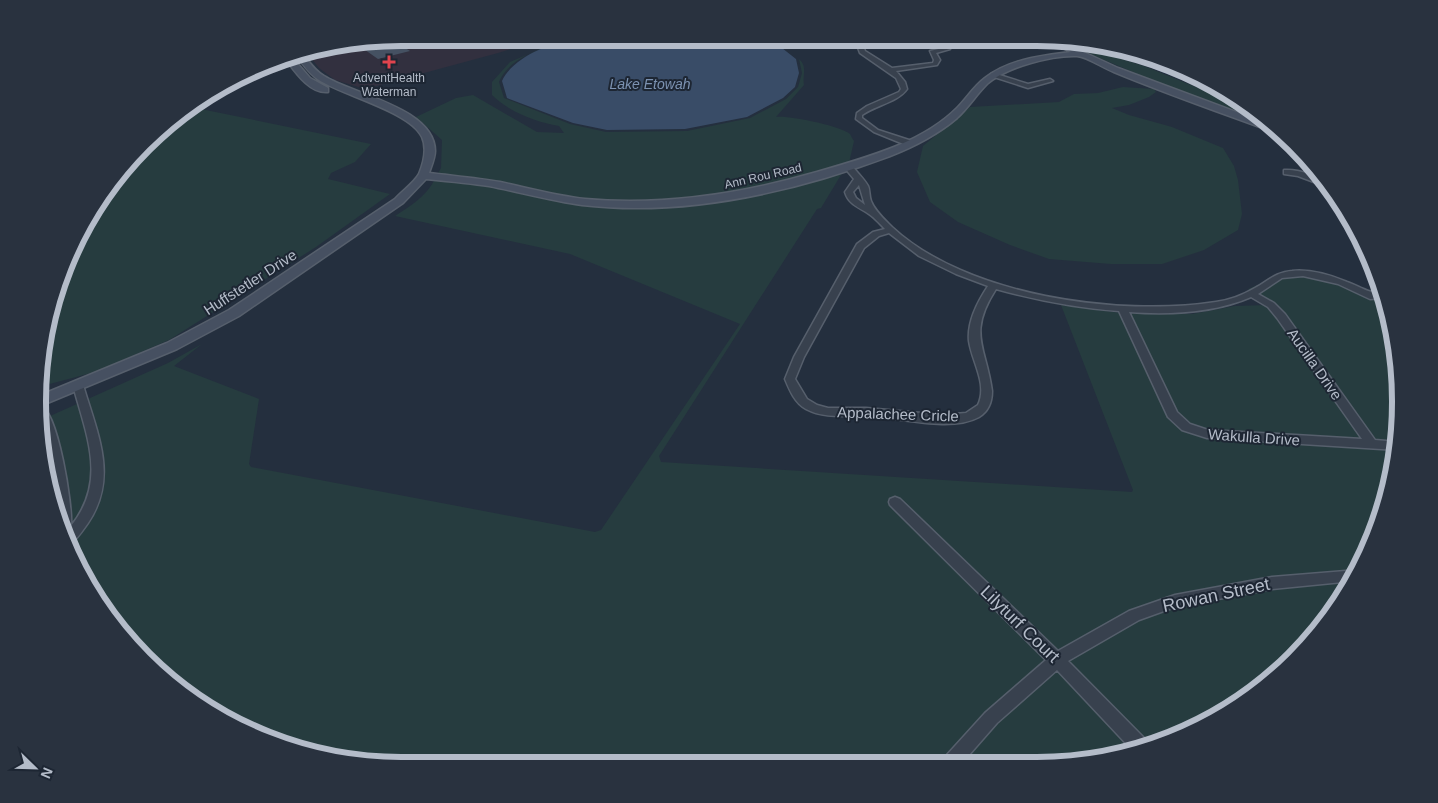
<svg xmlns="http://www.w3.org/2000/svg" width="1438" height="803" viewBox="0 0 1438 803" font-family="Helvetica,sans-serif">
	<style>
		.medical { fill: #32303f }
		.green { fill: #263c3f }
		.water { fill: #394c67 }
		.building { fill: #455162 }
		.lines { fill: none; stroke-linecap: round; stroke-linejoin: round }
		.street-casing { stroke: #565f6c; stroke-width: 3 }
		.secondary-casing { stroke: #565f6c; stroke-width: 3 }
		.street { fill: #38414e; fill-rule: evenodd }
		.secondary { fill: #465061; fill-rule: evenodd }
		.health-dot { fill: #e0444e; stroke: #1d2633; stroke-width: 2 }
		.labels { text-anchor: middle; dominant-baseline: central; stroke-width: 4; stroke-linejoin: round; paint-order: stroke }
		.far-poi-label { font-size: 12px; fill: #b4bcc9; stroke: #1d2633 }
		.far-street-label { font-size: 12px; fill: #b4bcc9; stroke: #1d2633 }
		.far-water-label { font-size: 14px; font-style: italic; fill: #7c92b1; stroke: #1d2633 }
		.street-label { font-size: 15px; fill: #b4bcc9; stroke: #1d2633 }
		.near-street-label { font-size: 18px; fill: #b4bcc9; stroke: #1d2633 }
		.rim { fill: none; stroke: #b4bcc9; stroke-width: 6 }
	</style>
	<rect width="100%" height="100%" fill="#242f3e"/>
	<!-- medical -->
	<path class="medical" d="M 402,38 L 545,38 L 498,53 L 365,89 L 335,80 L 319,68 L 307,53 Z"/>
	<!-- green -->
	<path class="green" d="M 1060,38 L 1094,46 L 1115,57 L 1144,66 L 1250,109 L 1275,127 L 1152,80 L 1071,46 Z
		M 545,47 C 527,54 507,63 499,82 L 504,98 L 570,124 L 606,132 L 687,131 L 750,118 L 786,99 L 798,87 L 802,73 L 799,59 C 808,67 802,75 804,85 L 776,117 C 788,115 841,126 850,134 C 851,136 852,138 854,141 L 849,163 L 800,179 L 737,193 L 646,202 L 586,200 L 437,175 L 441,168 L 442,140 L 416,117 L 456,98 L 473,95 L 537,132 L 564,133 L 559,126 C 536,122 509,112 492,95 L 492,82 L 510,62 Z
		M 1123,87 L 1154,89 L 1156,92 L 1149,97 L 1129,105 L 1112,108 L 1129,115 L 1172,127 L 1223,148 L 1234,166 L 1238,180 L 1242,214 L 1238,230 L 1204,250 L 1162,264 L 1111,264 L 1049,259 L 1010,245 L 958,222 L 930,202 L 917,172 L 923,146 L 970,107 L 1059,102 L 1074,94 L 1098,93 Z
		M 191,107 L 371,144 L 355,162 L 331,173 L 328,179 L 390,194 L 316,247 L 169,340 L 95,372 L 42,386 L 50,308 L 99,200 L 180,113 Z
		M 844,170 L 821,208 L 817,209 L 659,456 L 661,462 L 1132,492 L 1133,490 L 1061,305 L 1121,313 L 1192,314 L 1235,306 L 1268,305 L 1248,289 L 1276,277 L 1314,275 L 1375,296 L 1384,297 L 1388,307 L 1400,377 L 1397,449 L 1381,518 L 1352,583 L 1310,642 L 1238,704 L 1154,746 L 1084,762 L 378,765 L 307,753 L 220,717 L 128,642 L 65,541 L 39,421 L 168,363 L 202,344 L 174,366 L 259,399 L 249,464 L 251,467 L 595,532 L 601,530 L 740,324 L 570,254 L 395,216 C 410,206 427,196 435,179 L 487,186 L 556,200 L 681,205 Z"/>
	<!-- water -->
	<path class="water" d="M 574,38 L 619,38 L 629,40 L 629,38 L 744,38 L 782,48 L 796,59 L 799,73 L 795,87 L 783,98 L 747,117 L 685,129 L 607,130 L 573,123 L 507,98 L 502,81 C 513,57 549,44 574,38 Z
		M 1089,43 L 1131,50 L 1218,86 L 1245,105 Z"/>
	<!-- building -->
	<path class="building" d="M 391,39 L 410,51 L 378,59 L 358,45 Z"/>
	<g class="lines">
		<defs>
			<path id="street" d="M 848,38 C 858,38 862,42 865,51 L 892,68 L 933,63 L 934,60 L 930,51 L 947,47 L 950,49 L 936,53 L 940,60 L 937,65 L 896,71 L 905,82 L 907,89 C 898,102 876,105 862,115 L 862,118 L 878,130 L 912,141 L 912,145 L 906,145 L 874,132 L 856,119 L 857,113 L 867,106 L 899,92 L 901,89 L 896,78 L 860,53 L 857,45 Z
				M 993,73 L 1028,84 L 1050,79 L 1053,81 L 1028,88 L 991,76 L 991,74 Z
				M 845,165 L 851,165 C 856,171 864,179 868,186 C 870,190 869,196 871,201 C 875,211 884,219 892,227 C 966,296 1119,317 1216,302 C 1230,300 1243,295 1255,288 C 1268,281 1276,272 1292,271 C 1310,269 1330,275 1347,282 C 1359,286 1370,295 1383,292 L 1385,298 L 1370,299 L 1338,284 L 1303,276 L 1282,278 L 1258,294 L 1274,303 L 1285,314 L 1375,440 L 1398,442 L 1397,450 L 1207,438 L 1182,430 L 1168,417 L 1119,311 C 1077,308 1036,300 996,289 C 967,334 986,346 992,391 C 992,401 989,411 979,417 C 950,433 898,417 866,416 C 846,415 825,419 806,409 C 795,403 790,391 785,379 L 794,357 L 857,244 L 873,232 L 885,229 C 880,224 875,218 869,214 C 859,207 849,205 845,192 L 854,179 L 844,167 ZM 859,185 L 865,205 L 856,198 L 853,192 ZM 889,233 L 919,256 L 956,274 L 988,286 C 978,301 967,322 969,341 C 972,362 988,384 978,405 L 966,413 L 943,415 L 866,408 L 828,408 L 817,405 L 807,399 L 795,379 L 804,357 L 864,248 L 879,236 ZM 1251,297 L 1268,307 L 1277,318 L 1362,439 L 1208,430 L 1190,424 L 1177,412 L 1129,312 C 1168,315 1214,313 1251,297 Z
				M 1284,170 C 1298,169 1323,176 1330,188 L 1298,176 L 1284,174 Z
				M 78,381 L 83,385 C 97,433 119,477 88,523 C 83,530 76,541 68,546 L 65,541 L 59,512 L 54,471 L 39,421 L 40,405 C 58,411 73,507 71,526 C 108,480 86,435 73,385 Z
				M 895,497 L 900,499 L 1058,651 L 1129,611 L 1175,595 L 1272,577 L 1358,570 L 1353,581 L 1272,589 L 1175,607 L 1139,620 L 1068,661 L 1149,743 L 1150,747 L 1133,751 L 1057,670 L 997,723 L 962,763 L 943,763 L 945,757 L 985,713 L 1046,660 L 890,505 L 889,502 L 890,499 Z"/>
			<path id="secondary" d="M 1042,38 L 1053,38 L 1118,68 L 1274,126 L 1281,133 L 1276,133 C 1222,113 1167,94 1114,72 C 1103,68 1088,57 1077,56 C 1052,55 1006,67 987,84 C 976,95 968,108 957,118 C 937,135 913,147 890,156 C 794,192 685,217 582,205 C 551,201 520,192 489,186 C 468,183 447,181 426,179 L 403,203 L 239,316 L 177,349 L 40,406 L 41,395 L 167,343 L 229,310 L 395,199 C 402,191 414,183 419,174 C 424,162 427,148 422,137 C 411,112 342,95 319,80 C 309,74 303,64 296,55 L 303,54 C 309,62 315,71 324,76 C 352,94 435,108 435,151 C 435,158 431,167 429,173 C 453,176 477,178 500,182 C 528,188 557,196 585,199 C 664,206 741,194 817,172 C 845,164 873,156 899,145 C 920,136 941,124 957,108 C 966,99 974,86 985,78 C 1009,59 1041,56 1071,52 Z
				M 291,56 L 310,78 L 328,88 L 328,92 C 309,94 294,70 284,57 Z"/>
		</defs>
		<!-- street casing -->
		<use href="#street" class="street-casing"/>
		<!-- secondary casing -->
		<use href="#secondary" class="secondary-casing"/>
		<!-- street -->
		<use href="#street" class="street"/>
		<!-- secondary -->
		<use href="#secondary" class="secondary"/>
	</g>
	<!-- markers -->
	<path class="health-dot" d="M386.5 54.5h5v5h5v5h-5v5h-5v-5h-5v-5h5z"/>
	<g class="labels">
		<!-- far-poi labels -->
		<g class="far-poi-label">
			<text x="389" y="78">AdventHealth<tspan x="389" dy="14">Waterman</tspan></text>
		</g>
		<!-- far-street labels -->
		<g class="far-street-label">
			<text transform="translate(763 176) rotate(-13)">Ann Rou Road</text>
		</g>
		<!-- far-water labels -->
		<g class="far-water-label">
			<text x="650" y="84">Lake Etowah</text>
		</g>
		<!-- street labels -->
		<g class="street-label">
			<text transform="translate(250 282) rotate(-33)">Huffstetler Drive</text>
			<text transform="translate(1315 364) rotate(55)">Aucilla Drive</text>
			<text transform="translate(898 414) rotate(2)">Appalachee Cricle</text>
			<text transform="translate(1254 437) rotate(4)">Wakulla Drive</text>
		</g>
		<!-- near-street labels -->
		<g class="near-street-label">
			<text transform="translate(1216 595) rotate(-12)">Rowan Street</text>
			<text transform="translate(1020 624) rotate(44)">Lilyturf Court</text>
		</g>
	</g>
	<!-- crop -->
	<path d="M0 0H1438V803H0ZM401 46H1037A355 355 0 0 1 1392 401V402A355 355 0 0 1 1037 757H401A355 355 0 0 1 46 402V401A355 355 0 0 1 401 46Z" fill="#29323f" fill-rule="evenodd"/>
	<path class="rim" d="M401 46H1037A355 355 0 0 1 1392 401V402A355 355 0 0 1 1037 757H401A355 355 0 0 1 46 402V401A355 355 0 0 1 401 46Z"/>
	<!-- north arrow -->
	<g transform="translate(35 768) rotate(113)" stroke="#1d2633" stroke-width="4" paint-order="stroke">
	<path d="M0-4L9 19L0 12L-9 19Z" fill="#b4bcc9"/>
	<text y="-8" font-size="14" font-weight="bold" text-anchor="middle" fill="#b4bcc9">N</text>
	</g>
</svg>
